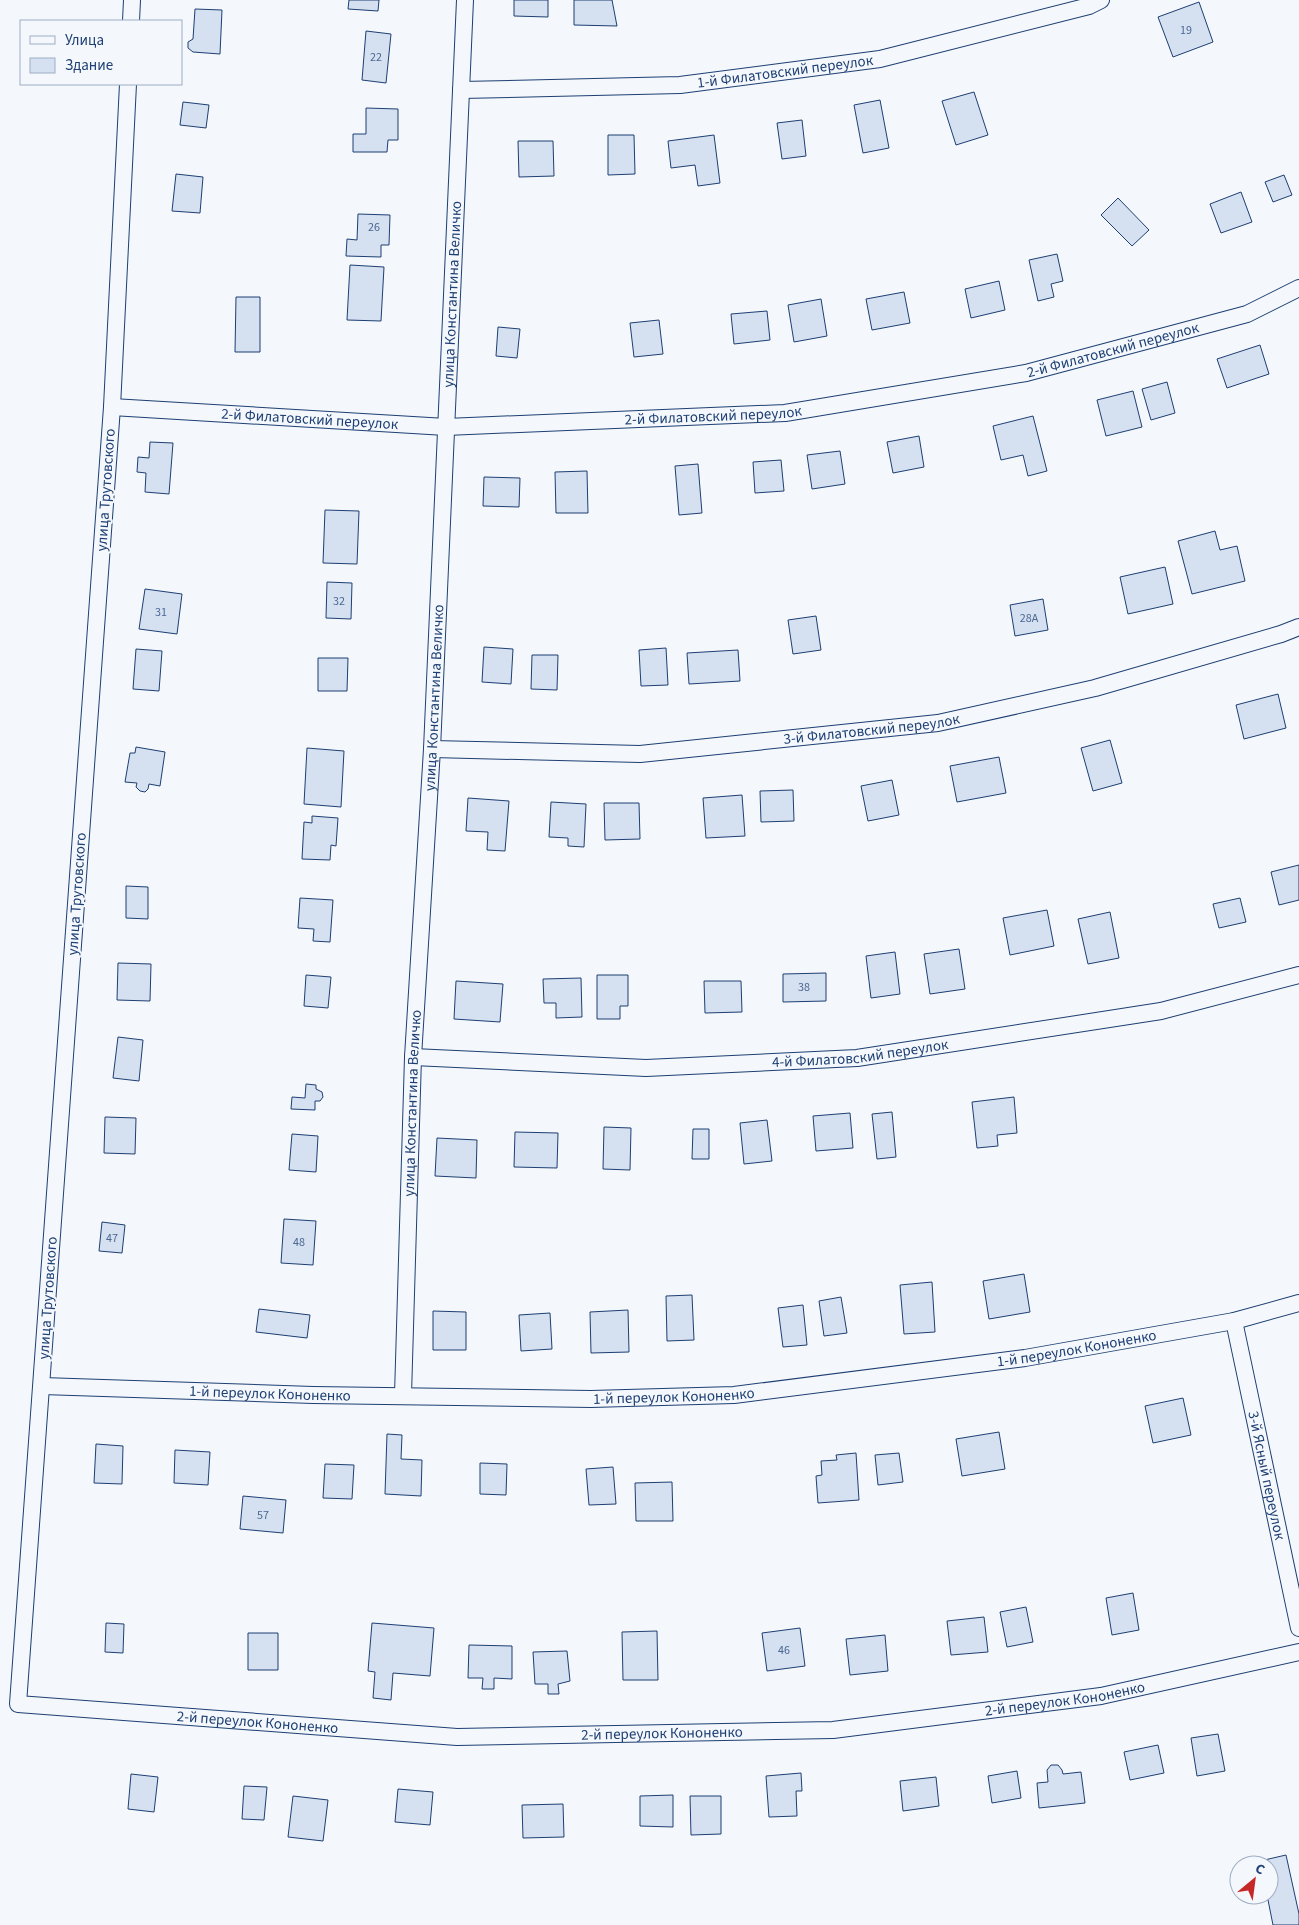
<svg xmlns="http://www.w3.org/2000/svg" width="1299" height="1925" viewBox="0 0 1299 1925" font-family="'Source Sans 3',sans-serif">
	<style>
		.building { fill: #d5e0f0; stroke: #1d3f73 }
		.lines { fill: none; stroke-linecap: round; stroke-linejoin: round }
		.street-casing { stroke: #1d3f73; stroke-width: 18 }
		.street { stroke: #f4f7fb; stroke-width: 16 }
		.labels { text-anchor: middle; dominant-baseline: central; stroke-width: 4; stroke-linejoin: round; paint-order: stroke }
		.number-label { font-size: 12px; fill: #4b6792 }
		.street-label { font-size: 15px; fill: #1d3f73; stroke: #f4f7fb }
	</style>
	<rect width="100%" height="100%" fill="#f4f7fb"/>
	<!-- building -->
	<path class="building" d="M 349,0 L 379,0 L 378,11 L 348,9 Z
		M 514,0 L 548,0 L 548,17 L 514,16 Z
		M 574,0 L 612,0 L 617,26 L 574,25 Z
		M 1199,2 L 1213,42 L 1173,57 L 1158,17 Z
		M 195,9 L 222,10 L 220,54 L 193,52 L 188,48 L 188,42 L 193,39 Z
		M 366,31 L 391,34 L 386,83 L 362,80 Z
		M 974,92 L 988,135 L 956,145 L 942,101 Z
		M 880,100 L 889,148 L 863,153 L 854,105 Z
		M 183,102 L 209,105 L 206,128 L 180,125 Z
		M 366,108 L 398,109 L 398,140 L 388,140 L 387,152 L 353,152 L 353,134 L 366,134 Z
		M 802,120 L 806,156 L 782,159 L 777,123 Z
		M 608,135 L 634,135 L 635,174 L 608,175 Z
		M 714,135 L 720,183 L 698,186 L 695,165 L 671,168 L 668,141 Z
		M 518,141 L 553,141 L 554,176 L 519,177 Z
		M 176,174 L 203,177 L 200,213 L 172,211 Z
		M 1284,175 L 1292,195 L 1273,202 L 1265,182 Z
		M 1241,192 L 1252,222 L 1221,233 L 1210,204 Z
		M 1118,198 L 1149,230 L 1132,246 L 1101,215 Z
		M 358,214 L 390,215 L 389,245 L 381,245 L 381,257 L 346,256 L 347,239 L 357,240 Z
		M 1057,254 L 1063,281 L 1051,284 L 1054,297 L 1038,301 L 1029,260 Z
		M 350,265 L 384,267 L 381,321 L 347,320 Z
		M 999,281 L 1005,310 L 971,318 L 965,289 Z
		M 904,292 L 910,323 L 872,330 L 866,299 Z
		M 236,297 L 260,297 L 260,352 L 235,352 Z
		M 821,299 L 827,336 L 794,342 L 788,305 Z
		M 767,311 L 770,340 L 734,344 L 731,314 Z
		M 659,320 L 663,354 L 634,357 L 630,323 Z
		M 498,327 L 520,329 L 517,358 L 496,356 Z
		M 1260,345 L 1269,374 L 1227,388 L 1217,359 Z
		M 1167,382 L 1175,413 L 1151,420 L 1142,389 Z
		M 1133,391 L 1142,427 L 1106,436 L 1097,400 Z
		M 1033,416 L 1047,471 L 1028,476 L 1023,455 L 1001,460 L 993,426 Z
		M 919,436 L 924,467 L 893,473 L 887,442 Z
		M 150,442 L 173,443 L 169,494 L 145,492 L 146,473 L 137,472 L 138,457 L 149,458 Z
		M 840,451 L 845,484 L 812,489 L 807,455 Z
		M 781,460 L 784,491 L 755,493 L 753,462 Z
		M 698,464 L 702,513 L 679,515 L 675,466 Z
		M 587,471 L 588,513 L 556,513 L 555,472 Z
		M 484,477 L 520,478 L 519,507 L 483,506 Z
		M 325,510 L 359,511 L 357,564 L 323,563 Z
		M 1215,531 L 1220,550 L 1237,546 L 1245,581 L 1192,594 L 1178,541 Z
		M 1165,567 L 1173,604 L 1128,614 L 1120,577 Z
		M 327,582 L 352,583 L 351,619 L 326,618 Z
		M 145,589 L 182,594 L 177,634 L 139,629 Z
		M 1043,599 L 1048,630 L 1015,636 L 1010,605 Z
		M 816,616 L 821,650 L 793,654 L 788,620 Z
		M 484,647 L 513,649 L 511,684 L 482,682 Z
		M 666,648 L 668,685 L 641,686 L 639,650 Z
		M 136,649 L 162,651 L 159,691 L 133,689 Z
		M 738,650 L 740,681 L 689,684 L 687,653 Z
		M 532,655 L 558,655 L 557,690 L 531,689 Z
		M 318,658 L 348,658 L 347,691 L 318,691 Z
		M 1278,694 L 1286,728 L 1244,739 L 1236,705 Z
		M 1110,740 L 1122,783 L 1093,791 L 1081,748 Z
		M 136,747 L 165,752 L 160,786 L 149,784 L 148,789 L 145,792 L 140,791 L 136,787 L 137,783 L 125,782 L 130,753 L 135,753 Z
		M 307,748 L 344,751 L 341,807 L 304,804 Z
		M 999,757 L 1006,793 L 957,802 L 950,766 Z
		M 892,780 L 899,815 L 868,821 L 861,786 Z
		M 793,790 L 794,821 L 761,822 L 760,791 Z
		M 742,795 L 745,836 L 706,838 L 703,798 Z
		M 468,798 L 509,801 L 505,851 L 487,850 L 488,832 L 466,831 Z
		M 551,802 L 586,804 L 584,847 L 568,846 L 568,838 L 549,837 Z
		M 604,803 L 639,803 L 640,839 L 605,840 Z
		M 312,816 L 338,818 L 336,846 L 331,845 L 330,860 L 302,859 L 304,822 L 312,823 Z
		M 1299,865 L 1299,900 L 1279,905 L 1271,872 Z
		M 126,886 L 148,887 L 148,919 L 126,918 Z
		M 300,898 L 333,900 L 330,942 L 313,941 L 314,929 L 298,928 Z
		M 1240,898 L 1246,922 L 1219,928 L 1213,904 Z
		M 1047,910 L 1054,946 L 1010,955 L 1003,918 Z
		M 1110,912 L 1119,958 L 1088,964 L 1078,919 Z
		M 959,949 L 965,989 L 930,994 L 924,954 Z
		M 895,952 L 900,994 L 871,998 L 866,956 Z
		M 118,963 L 151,964 L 150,1001 L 117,1000 Z
		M 826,973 L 826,1001 L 783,1002 L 783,974 Z
		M 306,975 L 331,977 L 328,1008 L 304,1006 Z
		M 597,975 L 628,975 L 628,1006 L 620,1006 L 620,1019 L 597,1019 Z
		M 581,978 L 582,1017 L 556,1018 L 556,1003 L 544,1003 L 543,979 Z
		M 456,981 L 503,984 L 500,1022 L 454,1019 Z
		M 704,981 L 741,981 L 742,1012 L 705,1013 Z
		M 118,1037 L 143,1040 L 139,1081 L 113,1078 Z
		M 306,1084 L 316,1085 L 316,1089 L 322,1092 L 323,1097 L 320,1101 L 315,1101 L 315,1110 L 291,1109 L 292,1097 L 305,1098 Z
		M 1014,1097 L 1017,1133 L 997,1135 L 998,1146 L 977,1148 L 972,1102 Z
		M 892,1112 L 896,1157 L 877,1159 L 872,1114 Z
		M 850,1113 L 853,1148 L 816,1151 L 813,1116 Z
		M 105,1117 L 136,1118 L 135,1154 L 104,1153 Z
		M 767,1120 L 772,1161 L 744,1164 L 740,1123 Z
		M 604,1127 L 631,1128 L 630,1170 L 603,1169 Z
		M 693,1129 L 709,1129 L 709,1159 L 692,1159 Z
		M 515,1132 L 558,1133 L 557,1168 L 514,1167 Z
		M 292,1134 L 318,1136 L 316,1172 L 289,1170 Z
		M 437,1138 L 477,1140 L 476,1178 L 435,1176 Z
		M 284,1219 L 316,1221 L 313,1265 L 281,1263 Z
		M 102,1222 L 125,1225 L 122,1253 L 99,1251 Z
		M 1024,1274 L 1030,1312 L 989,1319 L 983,1281 Z
		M 932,1282 L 935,1332 L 904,1334 L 900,1285 Z
		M 692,1295 L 694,1340 L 667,1341 L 666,1296 Z
		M 841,1297 L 847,1333 L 824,1336 L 819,1301 Z
		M 803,1305 L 807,1345 L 783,1347 L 778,1308 Z
		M 259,1309 L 310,1315 L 307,1338 L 256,1332 Z
		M 628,1310 L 629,1352 L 591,1353 L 590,1312 Z
		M 433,1311 L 466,1312 L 466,1350 L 433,1350 Z
		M 550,1313 L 552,1349 L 521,1351 L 519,1315 Z
		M 1183,1398 L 1191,1435 L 1153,1443 L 1145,1406 Z
		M 999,1432 L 1005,1469 L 962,1476 L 956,1439 Z
		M 387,1434 L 402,1435 L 401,1459 L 422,1460 L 421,1496 L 385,1494 Z
		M 96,1444 L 123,1446 L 122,1484 L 94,1483 Z
		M 175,1450 L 210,1452 L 208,1485 L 174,1483 Z
		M 856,1453 L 859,1500 L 818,1503 L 816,1476 L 822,1475 L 821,1461 L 837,1460 L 836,1455 Z
		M 899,1453 L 903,1482 L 878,1485 L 875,1455 Z
		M 480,1463 L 507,1464 L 506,1495 L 480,1494 Z
		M 325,1464 L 354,1465 L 352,1499 L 323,1498 Z
		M 613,1467 L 616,1504 L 589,1505 L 586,1469 Z
		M 672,1482 L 673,1521 L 636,1521 L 635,1483 Z
		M 243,1496 L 286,1500 L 283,1533 L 240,1529 Z
		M 1133,1593 L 1139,1630 L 1112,1635 L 1106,1598 Z
		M 1026,1607 L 1033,1642 L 1007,1647 L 1000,1612 Z
		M 984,1617 L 988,1652 L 951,1655 L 947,1621 Z
		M 106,1623 L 124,1624 L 123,1653 L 105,1652 Z
		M 372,1623 L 434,1628 L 430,1676 L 393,1673 L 391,1700 L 373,1698 L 375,1672 L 368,1671 Z
		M 800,1628 L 805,1666 L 767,1671 L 762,1633 Z
		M 657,1631 L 658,1680 L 623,1680 L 622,1632 Z
		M 248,1633 L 278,1633 L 278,1670 L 248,1670 Z
		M 885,1635 L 888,1671 L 850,1675 L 846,1639 Z
		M 469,1645 L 512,1646 L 512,1679 L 494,1678 L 494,1689 L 482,1689 L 483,1678 L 468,1678 Z
		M 567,1651 L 570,1681 L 558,1684 L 559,1694 L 548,1694 L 548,1684 L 535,1684 L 533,1652 Z
		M 1218,1734 L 1225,1771 L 1197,1776 L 1191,1738 Z
		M 1158,1745 L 1164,1773 L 1130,1780 L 1124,1752 Z
		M 1051,1765 L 1058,1765 L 1062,1770 L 1063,1774 L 1081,1772 L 1085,1803 L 1039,1808 L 1037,1783 L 1048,1782 L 1047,1770 Z
		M 1017,1771 L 1021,1798 L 992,1803 L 988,1776 Z
		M 801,1773 L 802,1791 L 796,1791 L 797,1816 L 769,1817 L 766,1776 Z
		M 131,1774 L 158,1777 L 154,1812 L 128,1809 Z
		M 936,1777 L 939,1806 L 903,1811 L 900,1781 Z
		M 244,1786 L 267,1787 L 264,1820 L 242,1819 Z
		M 398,1789 L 433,1792 L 430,1825 L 395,1822 Z
		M 673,1795 L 673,1827 L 640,1826 L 640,1796 Z
		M 293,1796 L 328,1800 L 323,1841 L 288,1837 Z
		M 690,1796 L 721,1796 L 721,1834 L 691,1835 Z
		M 563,1804 L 564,1837 L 523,1838 L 522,1805 Z
		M 1286,1855 L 1299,1914 L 1299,1925 L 1273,1925 L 1267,1895 L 1269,1895 L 1269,1865 L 1260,1865 L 1260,1861 Z"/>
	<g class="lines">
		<defs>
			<g id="street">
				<path d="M 131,21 L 132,0"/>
				<path id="s1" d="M 128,84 L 112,407 L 18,1704 L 457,1737 L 833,1730 L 1101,1696 L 1299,1652"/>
				<path id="s2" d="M 461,90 L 680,85 L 880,59 L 1089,6 L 1101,0"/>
				<path id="s3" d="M 112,407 L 446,427 L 785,413 L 1026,373 L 1247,314 L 1299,288"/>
				<path id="s4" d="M 432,749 L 640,754 L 938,723 L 1095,688 L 1281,634 L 1299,627"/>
				<path id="s5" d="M 413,1057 L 646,1068 L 857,1058 L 1161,1011 L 1299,975"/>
				<path id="s6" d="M 1234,1321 L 1299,1628"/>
				<path id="s7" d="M 42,1386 L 313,1395 L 591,1399 L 734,1395 L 1025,1358 L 1234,1321 L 1299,1303"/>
				<path id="s8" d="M 403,1395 L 413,1057 L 432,749 L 465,0"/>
			</g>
		</defs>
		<!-- street casing -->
		<use href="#street" class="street-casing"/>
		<!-- street -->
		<use href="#street" class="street"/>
	</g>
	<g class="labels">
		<!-- number labels -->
		<g class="number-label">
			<text x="1186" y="30">19</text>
			<text x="376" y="57">22</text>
			<text x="374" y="227">26</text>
			<text x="339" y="601">32</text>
			<text x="161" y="612">31</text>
			<text x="1029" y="618">28А</text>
			<text x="804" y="987">38</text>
			<text x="112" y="1238">47</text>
			<text x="299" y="1242">48</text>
			<text x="263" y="1515">57</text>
			<text x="784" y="1650">46</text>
		</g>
		<!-- street labels -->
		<g class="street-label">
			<text stroke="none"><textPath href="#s2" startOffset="325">1-й Филатовский переулок</textPath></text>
			<text stroke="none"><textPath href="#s8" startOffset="1102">улица Константина Величко</textPath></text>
			<text stroke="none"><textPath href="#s3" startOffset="1008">2-й Филатовский переулок</textPath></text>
			<text stroke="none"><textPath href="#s3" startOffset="602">2-й Филатовский переулок</textPath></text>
			<text stroke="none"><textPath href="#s3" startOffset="198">2-й Филатовский переулок</textPath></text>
			<text transform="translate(106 490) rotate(-86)">улица Трутовского</text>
			<text stroke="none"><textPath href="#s8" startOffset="698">улица Константина Величко</textPath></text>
			<text stroke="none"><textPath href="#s4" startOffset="441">3-й Филатовский переулок</textPath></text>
			<text transform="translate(77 894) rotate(-86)">улица Трутовского</text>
			<text stroke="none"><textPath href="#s5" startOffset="448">4-й Филатовский переулок</textPath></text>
			<text stroke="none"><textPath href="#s8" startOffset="292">улица Константина Величко</textPath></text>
			<text transform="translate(48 1298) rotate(-86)">улица Трутовского</text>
			<text stroke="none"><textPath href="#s7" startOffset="1038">1-й переулок Кононенко</textPath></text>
			<text stroke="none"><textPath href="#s7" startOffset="228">1-й переулок Кононенко</textPath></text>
			<text stroke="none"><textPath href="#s7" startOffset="632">1-й переулок Кононенко</textPath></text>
			<text stroke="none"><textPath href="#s6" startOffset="158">3-й Ясный переулок</textPath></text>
			<text stroke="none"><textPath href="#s1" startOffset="2674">2-й переулок Кононенко</textPath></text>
			<text stroke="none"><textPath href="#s1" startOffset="1864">2-й переулок Кононенко</textPath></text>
			<text stroke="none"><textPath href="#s1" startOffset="2269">2-й переулок Кононенко</textPath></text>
		</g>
	</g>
	<!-- legend -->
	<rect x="20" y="20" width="162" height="65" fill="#f4f7fb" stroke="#9eadc5"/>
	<rect x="30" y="36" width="25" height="8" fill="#f4f7fb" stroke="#9eadc5"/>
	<text x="65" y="45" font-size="15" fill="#1d3f73">Улица</text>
	<rect x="30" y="58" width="25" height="15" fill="#d5e0f0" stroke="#9eadc5"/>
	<text x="65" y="70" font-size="15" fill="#1d3f73">Здание</text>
	<!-- north arrow -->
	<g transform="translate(1254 1880) rotate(29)"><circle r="24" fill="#f4f7fb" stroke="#9eadc5"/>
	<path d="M0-4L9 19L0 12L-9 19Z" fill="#c62828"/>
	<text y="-8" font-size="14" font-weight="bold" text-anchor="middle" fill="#1d3f73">С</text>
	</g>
</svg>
